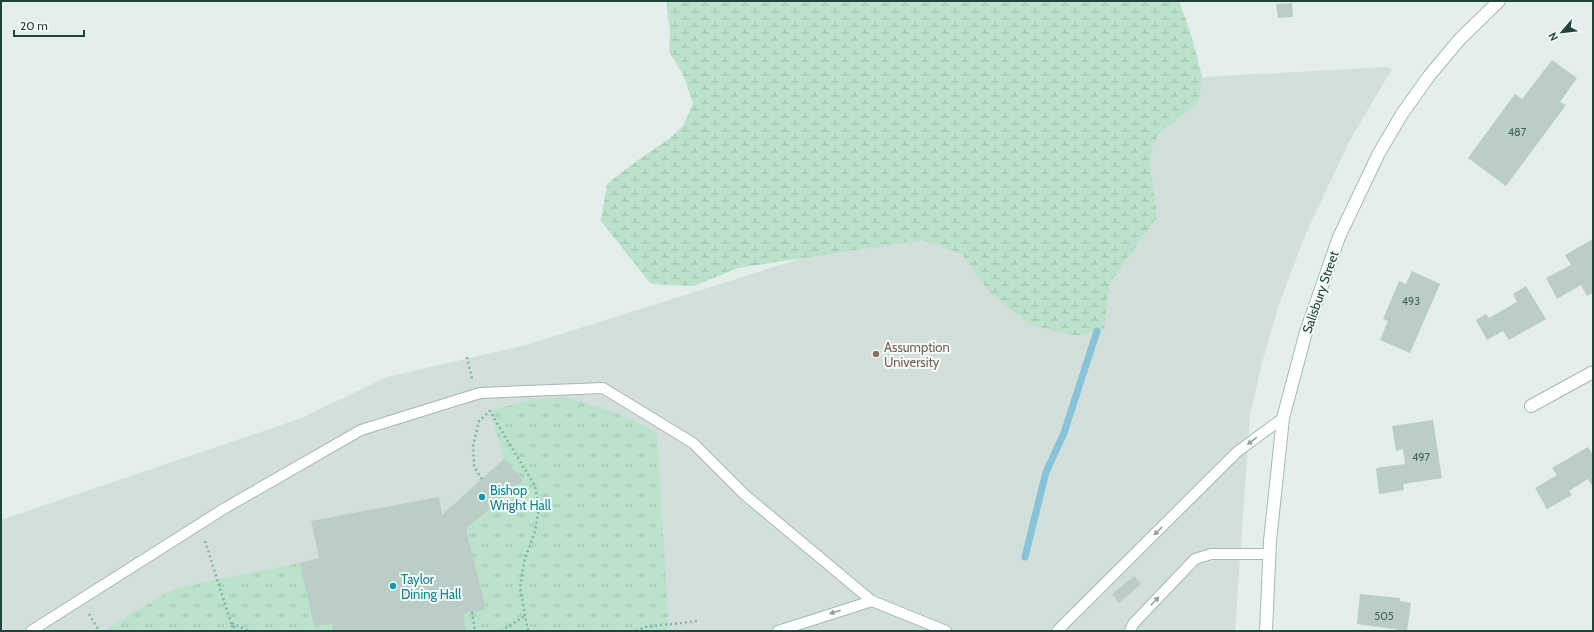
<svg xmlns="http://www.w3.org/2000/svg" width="1594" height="632" viewBox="0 0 1594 632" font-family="Cabin,sans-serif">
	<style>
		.built { fill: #d2dfda }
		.grass { fill: url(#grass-tufts) }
		.wetland { fill: url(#wetland-marsh) }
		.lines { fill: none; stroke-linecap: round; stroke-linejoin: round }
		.stream { stroke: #87c3d9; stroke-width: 7 }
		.building { fill: #bbcdc7 }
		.lane-casing { stroke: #a6b8b3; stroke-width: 12 }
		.street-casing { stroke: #a6b8b3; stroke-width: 14 }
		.secondary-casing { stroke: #a1bcb5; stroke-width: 14 }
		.path { stroke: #81b6ab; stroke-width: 2.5; stroke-dasharray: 2 3; stroke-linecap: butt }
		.lane { stroke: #fff; stroke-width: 10 }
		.street { stroke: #fff; stroke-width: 12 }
		.secondary { stroke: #fff; stroke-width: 12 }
		.oneway { fill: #90a19e }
		.education-dot { fill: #8d6e63; stroke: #f5fbf8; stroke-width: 1.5 }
		.culture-dot { fill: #0f9aa8; stroke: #f5fbf8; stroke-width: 1.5 }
		.labels { text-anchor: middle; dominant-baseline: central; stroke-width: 4; stroke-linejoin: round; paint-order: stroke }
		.number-label { font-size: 11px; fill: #486660 }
		.street-label { font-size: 13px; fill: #21433d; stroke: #f5fbf8 }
		.education-label { font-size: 13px; fill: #785e54; stroke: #f5fbf8; text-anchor: start }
		.culture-label { font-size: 13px; fill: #0d838f; stroke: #f5fbf8; text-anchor: start }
	</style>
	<defs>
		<pattern id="grass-tufts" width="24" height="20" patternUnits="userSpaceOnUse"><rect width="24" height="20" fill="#bbe2ca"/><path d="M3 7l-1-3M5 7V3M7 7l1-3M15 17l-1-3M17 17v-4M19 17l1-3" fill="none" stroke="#a0c3ae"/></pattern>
		<pattern id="wetland-marsh" width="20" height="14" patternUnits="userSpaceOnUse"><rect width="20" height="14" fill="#bbe2ca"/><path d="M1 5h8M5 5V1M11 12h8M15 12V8" fill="none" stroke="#a0c3ae"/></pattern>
	</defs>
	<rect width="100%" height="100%" fill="#e4efeb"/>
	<!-- built -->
	<path class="built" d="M 1387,67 L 1392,69 L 1350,140 L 1306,233 L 1279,304 L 1262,363 L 1250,415 L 1235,631 L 1,631 L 1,520 L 299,419 L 387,377 L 526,345 L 876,235 L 1204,77 Z"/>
	<!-- grass -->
	<path class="grass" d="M 564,397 C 596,406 629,415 657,434 L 669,631 L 466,631 L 463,614 L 486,609 L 466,529 L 523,480 L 504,459 L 490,411 L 530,400 Z
		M 300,563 L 314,626 L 332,624 L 333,631 L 103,631 L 173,589 Z"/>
	<!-- wetland -->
	<path class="wetland" d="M 666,1 L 1179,1 L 1191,35 L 1202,76 L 1198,103 L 1160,132 L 1152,147 L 1150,163 L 1157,217 L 1109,284 L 1104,330 L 1076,336 L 1032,325 L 992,295 L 962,254 L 921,240 L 738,268 L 694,286 L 651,284 L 601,221 L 607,184 L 638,160 L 669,139 L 683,126 L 693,104 L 684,77 L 669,51 L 670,32 Z"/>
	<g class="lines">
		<!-- stream -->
		<path class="stream" d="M 1025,557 L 1046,472 L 1064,433 L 1097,331"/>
	</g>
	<!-- building -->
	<path class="building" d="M 1292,3 L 1293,17 L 1278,18 L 1276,4 Z
		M 1552,60 L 1577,78 L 1560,102 L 1566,105 L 1506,186 L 1468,158 L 1515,94 L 1522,99 Z
		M 1593,239 L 1593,293 L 1587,296 L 1581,285 L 1557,299 L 1546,278 L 1571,265 L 1565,255 Z
		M 1412,271 L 1440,284 L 1410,353 L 1380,340 L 1388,321 L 1383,319 L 1399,281 L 1406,284 Z
		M 1526,286 L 1546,319 L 1509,340 L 1503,331 L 1487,340 L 1476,320 L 1486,314 L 1489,318 L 1517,302 L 1513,294 Z
		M 1433,420 L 1442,478 L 1403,484 L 1404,490 L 1379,494 L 1376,468 L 1405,464 L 1403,449 L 1396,451 L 1392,426 Z
		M 1588,447 L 1593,455 L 1593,487 L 1588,479 L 1569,491 L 1572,495 L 1547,509 L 1535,488 L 1557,475 L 1552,468 Z
		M 504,459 L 523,480 L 466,529 L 486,609 L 463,614 L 466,631 L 333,631 L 332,624 L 314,626 L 300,563 L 319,558 L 311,521 L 439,497 L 442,515 Z
		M 1134,576 L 1141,584 L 1119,603 L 1112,594 Z
		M 1360,594 L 1400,598 L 1400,601 L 1411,603 L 1407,631 L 1357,624 Z"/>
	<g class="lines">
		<defs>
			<path id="lane" d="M 31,631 L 225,508 L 361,430 L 480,393 L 603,388 L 693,443 L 745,495 L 872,601 L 946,631
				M 778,631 L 872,601
				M 1057,631 L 1237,452 L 1283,418
				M 1130,631 L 1133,624 L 1195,559 L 1211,554 L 1269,554"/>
			<path id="street" d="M 1531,406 L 1593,372"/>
			<path id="secondary" d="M 1266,631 L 1270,541 L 1283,418 L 1306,332 L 1339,237 L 1379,153 L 1402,114 L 1429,76 L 1459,40 L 1499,1"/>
		</defs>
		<!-- lane casing -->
		<use href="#lane" class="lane-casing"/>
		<!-- street casing -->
		<use href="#street" class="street-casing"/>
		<!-- secondary casing -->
		<use href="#secondary" class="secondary-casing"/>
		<!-- path -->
		<path class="path" d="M 467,357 L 472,379
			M 489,410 L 535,486 L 539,508 L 535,531 L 524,562 L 520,588 L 528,631
			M 482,479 L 474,467 L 473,446 L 479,421 L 490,411
			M 205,541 L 231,623 L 237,631
			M 472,612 L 475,631
			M 89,614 L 99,631
			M 232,623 L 248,631
			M 232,625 L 233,631
			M 501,631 L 525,616
			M 636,631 L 645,627 L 699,621"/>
		<!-- lane -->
		<use href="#lane" class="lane"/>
		<!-- street -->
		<use href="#street" class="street"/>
		<!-- secondary -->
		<use href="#secondary" class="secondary"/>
	</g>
	<!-- one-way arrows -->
	<defs><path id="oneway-solid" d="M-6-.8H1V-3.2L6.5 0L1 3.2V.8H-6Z"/></defs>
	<g class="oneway">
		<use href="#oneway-solid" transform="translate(1252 441) rotate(143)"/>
		<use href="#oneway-solid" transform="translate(1158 531) rotate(135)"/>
		<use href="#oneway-solid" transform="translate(1155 601) rotate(-46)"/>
		<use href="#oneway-solid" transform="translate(835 612) rotate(163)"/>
	</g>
	<!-- markers -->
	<circle class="education-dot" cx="876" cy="354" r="4"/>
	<g class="culture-dot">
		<circle cx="482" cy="497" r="4"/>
		<circle cx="393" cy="586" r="4"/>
	</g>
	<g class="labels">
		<!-- number labels -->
		<g class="number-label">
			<text x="1517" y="132">487</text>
			<text x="1411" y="301">493</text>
			<text x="1421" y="457">497</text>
			<text x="1384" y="616">505</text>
		</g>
		<!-- street labels -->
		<g class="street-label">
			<text transform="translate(1320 292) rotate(-71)">Salisbury Street</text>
		</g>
		<!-- education labels -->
		<g class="education-label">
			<text x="884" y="347">Assumption<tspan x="884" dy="15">University</tspan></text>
		</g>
		<!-- culture labels -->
		<g class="culture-label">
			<text x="490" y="490">Bishop<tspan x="490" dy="15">Wright Hall</tspan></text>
			<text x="401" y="579">Taylor<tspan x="401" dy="15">Dining Hall</tspan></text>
		</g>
	</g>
	<!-- border -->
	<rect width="1594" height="632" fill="none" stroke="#21433d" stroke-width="4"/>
	<!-- north arrow -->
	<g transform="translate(1562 32) rotate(242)" stroke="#f5fbf8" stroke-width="3" paint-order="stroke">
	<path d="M0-3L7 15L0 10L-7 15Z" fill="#21433d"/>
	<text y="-6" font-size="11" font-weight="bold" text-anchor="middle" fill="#21433d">N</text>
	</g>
	<!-- scale -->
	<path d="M14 30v6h70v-6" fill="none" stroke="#21433d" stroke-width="2"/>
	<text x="20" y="30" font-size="12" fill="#21433d" stroke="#f5fbf8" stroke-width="3" paint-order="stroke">20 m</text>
</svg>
